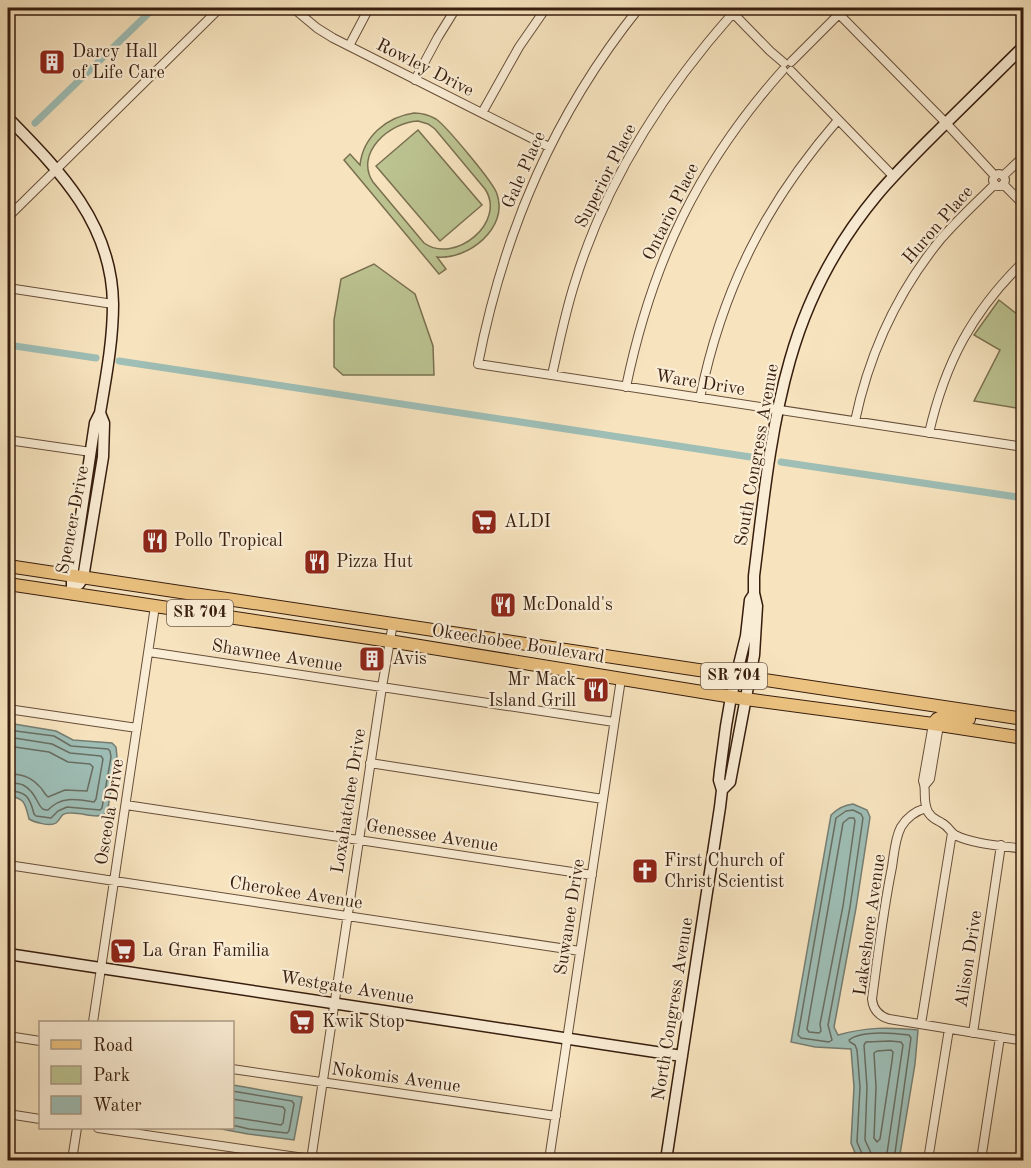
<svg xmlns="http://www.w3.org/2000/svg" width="1031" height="1168" viewBox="0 0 1031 1168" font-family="'Old Standard TT',serif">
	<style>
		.green { fill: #bcc492; stroke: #7a7050; stroke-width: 1.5; fill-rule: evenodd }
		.water { fill: #9ebeb6; stroke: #757e73; stroke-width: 1.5 }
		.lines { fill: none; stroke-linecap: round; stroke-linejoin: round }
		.shore { stroke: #6a6e62; stroke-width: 1.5 }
		.canal { stroke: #9ebeb6; stroke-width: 7 }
		.street-casing { stroke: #674f3a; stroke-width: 10 }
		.secondary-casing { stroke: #371d0e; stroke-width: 13 }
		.primary-casing { stroke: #371d0e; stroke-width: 14 }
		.street { stroke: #faedd5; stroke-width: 8 }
		.secondary { stroke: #faedd5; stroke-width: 10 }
		.primary { stroke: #ecc280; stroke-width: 12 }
		.labels { text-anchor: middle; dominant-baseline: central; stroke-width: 4.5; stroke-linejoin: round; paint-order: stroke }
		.shield { fill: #faedd5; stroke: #725b4a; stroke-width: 1.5 }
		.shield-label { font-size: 16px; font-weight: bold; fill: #371d0e }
		.poi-label { font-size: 18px; fill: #371d0e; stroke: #faedd5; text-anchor: start }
		.street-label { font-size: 18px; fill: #371d0e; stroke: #faedd5 }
	</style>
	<rect width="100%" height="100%" fill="#f7e4bf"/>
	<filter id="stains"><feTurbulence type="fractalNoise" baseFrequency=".00333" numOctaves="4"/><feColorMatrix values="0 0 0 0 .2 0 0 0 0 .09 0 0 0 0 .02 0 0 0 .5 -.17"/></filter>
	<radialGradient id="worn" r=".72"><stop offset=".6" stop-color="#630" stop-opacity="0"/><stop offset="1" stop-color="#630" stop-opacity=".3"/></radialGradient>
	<!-- green -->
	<path class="green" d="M 414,113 C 422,113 429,115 436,119 C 446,126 494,183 497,194 C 509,228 468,260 437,257 L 446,269 L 439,274 L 344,160 L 350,154 L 360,165 C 363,137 386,117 414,113 ZM 418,121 L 428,124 L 435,129 L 485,189 C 507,222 455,265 424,243 L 373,182 C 354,153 390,122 418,121 Z
		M 418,130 L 482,205 L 440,241 L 376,166 Z
		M 374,264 L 415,294 L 433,346 L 434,375 L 343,375 L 334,367 L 334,320 L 341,279 Z
		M 999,300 L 1022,318 L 1023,317 L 1023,409 L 974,401 L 1000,350 L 974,335 Z"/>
	<!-- water -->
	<path class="water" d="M 8,723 L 56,731 L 73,740 L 112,743 L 116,747 L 117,757 L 107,813 C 96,820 83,812 70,813 C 60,813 62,818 56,823 C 50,827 34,822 29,819 C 25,803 25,798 8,796 Z
		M 853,804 L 867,810 L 870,817 L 856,908 L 834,1027 L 838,1035 C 867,1027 888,1027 918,1030 L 915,1064 L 899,1160 L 858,1160 L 851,1143 L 854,1087 L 851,1049 L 815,1047 L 791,1042 L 831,815 C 838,808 844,805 853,804 Z
		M 233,1085 L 302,1097 L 294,1140 L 248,1134 L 216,1128 L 232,1128 Z"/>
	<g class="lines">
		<!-- shore -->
		<path class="shore" d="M 8,730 L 54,736 L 71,746 L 108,749 L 110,751 L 111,757 L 102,808 L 100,810 L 67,807 L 58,811 L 51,818 L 36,816 L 34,814 C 30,797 26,791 8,791
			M 8,737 L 52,744 L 70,753 L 101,756 L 103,759 L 96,799 L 94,802 C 76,799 61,796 48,810 C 46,810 44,810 43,809 C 38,807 36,791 23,785 C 19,783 13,783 8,783
			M 8,746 L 49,752 L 68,762 L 90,764 L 93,767 L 87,791 L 65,790 L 48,797 C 44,794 43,789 39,786 C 30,776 20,774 8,774
			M 853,810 L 861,814 L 863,818 L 850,907 L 828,1025 L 832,1040 L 829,1042 L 801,1038 L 798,1035 L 836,818 L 846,811 Z
			M 849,818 L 854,818 L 855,821 L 843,906 L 820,1024 L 821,1031 L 819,1033 L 809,1032 L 807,1029 L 843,823 Z
			M 891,1050 L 893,1052 L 892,1061 L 880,1139 L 877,1142 L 874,1138 L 876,1087 L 874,1053 L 877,1051 Z
			M 232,1091 L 292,1101 L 294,1104 L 289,1131 L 287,1133 L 249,1129 L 232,1125
			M 232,1099 L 283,1107 L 285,1110 L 283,1123 L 281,1125 L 232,1117
			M 864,1160 L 863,1156 L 857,1142 L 860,1087 L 857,1050 L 855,1045 L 850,1042 L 849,1040 C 862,1030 893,1033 909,1035 L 911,1038 L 894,1160
			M 871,1160 L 871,1153 L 865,1140 L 867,1087 L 864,1045 L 866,1042 L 890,1041 L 901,1042 L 903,1045 L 886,1160"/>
		<!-- canal -->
		<path class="canal" d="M 35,123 L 154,8
			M 8,345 L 96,358
			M 119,361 L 757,458
			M 781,462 L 1024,498"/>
		<defs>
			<path id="street" d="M 293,8 L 317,28 L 333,38 L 549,147
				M 639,8 C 554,114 504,231 478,364 L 1024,447
				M 728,8 L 770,51 L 784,63
				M 833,8 L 946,123 L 995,176
				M 349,46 L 369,8
				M 791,62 L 839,14
				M 791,71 L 893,176
				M 415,80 L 438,37 L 456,8
				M 482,113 L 519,47 L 546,8
				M993 180a6 6 0 1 1 12 0a6 6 0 1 1-12 0Z
				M 1003,176 L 1024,156
				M 1003,184 L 1024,205
				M 8,217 L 220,8
				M 8,288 L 113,304
				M 552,375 C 559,344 565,313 575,282 C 606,181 663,92 733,13
				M 626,387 C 652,262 698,165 783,70
				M 700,398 C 722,289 766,203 838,120
				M 855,421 C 869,354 897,293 940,240 C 957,220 977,202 995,184
				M 929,433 C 945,363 972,312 1024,261
				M 8,440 L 91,452
				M 149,652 L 614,722
				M 8,709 L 137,728
				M 933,724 L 923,781 C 927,790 922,799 928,812 C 932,819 936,819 942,823 C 948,826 950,832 955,835 C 972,844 1004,846 1024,849
				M 370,763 L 603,799
				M 925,785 L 930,779 L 939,725
				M 126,805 L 592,875
				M 926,808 C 916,811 907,817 901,827 C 895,838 894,854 892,867 C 883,911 878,955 872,999 C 873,1010 879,1016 889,1019 L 1024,1041
				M 8,865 L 580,951
				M 93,1022 L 155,606
				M 921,1024 L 952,833
				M 973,1033 L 1001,845
				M 8,1036 L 40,1041
				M 232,1069 L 556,1116
				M 8,1114 L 40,1119
				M 98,1128 L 318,1160
				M 72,1160 L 77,1128
				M 311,1160 L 382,687 L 393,623
				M 549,1160 L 621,679
				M 928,1160 L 949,1029
				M 981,1160 L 1000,1037"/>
			<path id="secondary" d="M 8,118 C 61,172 112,224 113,304 C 113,341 106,377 100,413 L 95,423 L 72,576 L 72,594
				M 79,584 L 83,578 L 103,457 L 104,423 L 100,413
				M 722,790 L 730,782 L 754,655 L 757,606 L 754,593 L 754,576 C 763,504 770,430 790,360 C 807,300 837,243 877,195 C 898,170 922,147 946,123 C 972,97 998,72 1024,46
				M 8,954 L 682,1056
				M 666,1160 L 720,807 L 722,790 L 719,780 L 720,771 L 726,726 L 731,697 L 746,636 L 750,600 L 754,594"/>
			<path id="primary" d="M 8,566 L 1024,719
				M 8,584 L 389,641 L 745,699 L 933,724 L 1024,738
				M 933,724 L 937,719 L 941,717 L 969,719"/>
		</defs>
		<!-- street casing -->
		<use href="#street" class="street-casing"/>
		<!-- secondary casing -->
		<use href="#secondary" class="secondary-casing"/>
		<!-- primary casing -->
		<use href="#primary" class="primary-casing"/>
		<!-- street -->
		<use href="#street" class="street"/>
		<!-- secondary -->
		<use href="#secondary" class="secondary"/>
		<!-- primary -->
		<use href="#primary" class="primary"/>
	</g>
	<!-- icons -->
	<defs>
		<symbol id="building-square" viewBox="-11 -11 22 22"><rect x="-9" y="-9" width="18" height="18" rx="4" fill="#8f2418" stroke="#faedd5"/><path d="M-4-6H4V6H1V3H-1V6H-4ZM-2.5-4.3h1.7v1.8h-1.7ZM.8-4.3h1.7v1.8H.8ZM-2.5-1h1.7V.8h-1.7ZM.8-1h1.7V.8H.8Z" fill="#fff"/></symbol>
		<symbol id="supermarket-square" viewBox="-11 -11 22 22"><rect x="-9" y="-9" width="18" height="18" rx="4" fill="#8f2418" stroke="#faedd5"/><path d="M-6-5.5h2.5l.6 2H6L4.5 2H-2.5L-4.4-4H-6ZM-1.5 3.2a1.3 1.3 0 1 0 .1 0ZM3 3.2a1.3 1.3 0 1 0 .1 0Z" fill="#fff"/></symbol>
		<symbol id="restaurant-square" viewBox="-11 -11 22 22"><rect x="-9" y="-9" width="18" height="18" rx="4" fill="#8f2418" stroke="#faedd5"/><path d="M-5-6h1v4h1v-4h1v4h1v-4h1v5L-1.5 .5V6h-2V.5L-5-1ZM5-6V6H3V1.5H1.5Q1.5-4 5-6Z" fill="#fff"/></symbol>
		<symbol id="church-square" viewBox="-11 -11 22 22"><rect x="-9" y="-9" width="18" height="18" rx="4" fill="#8f2418" stroke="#faedd5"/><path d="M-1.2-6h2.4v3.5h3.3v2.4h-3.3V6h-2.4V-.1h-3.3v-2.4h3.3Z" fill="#fff"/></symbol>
	</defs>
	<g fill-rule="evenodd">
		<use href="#building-square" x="37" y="47" width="30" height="30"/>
		<use href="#supermarket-square" x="469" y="507" width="30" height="30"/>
		<use href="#restaurant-square" x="140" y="526" width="30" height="30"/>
		<use href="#restaurant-square" x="302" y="547" width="30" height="30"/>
		<use href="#restaurant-square" x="488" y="590" width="30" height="30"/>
		<use href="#building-square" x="357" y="644" width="30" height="30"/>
		<use href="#restaurant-square" x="581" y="675" width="30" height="30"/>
		<use href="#church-square" x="630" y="856" width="30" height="30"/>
		<use href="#supermarket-square" x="108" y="936" width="30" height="30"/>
		<use href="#supermarket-square" x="287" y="1007" width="30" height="30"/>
	</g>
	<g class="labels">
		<!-- shield labels -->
		<g class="shield">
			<rect x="167" y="600" width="66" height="26" rx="4.5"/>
			<rect x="701" y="663" width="66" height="26" rx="4.5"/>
		</g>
		<g class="shield-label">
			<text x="200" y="613">SR 704</text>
			<text x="734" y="676">SR 704</text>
		</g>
		<!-- poi labels -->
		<g class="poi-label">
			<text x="72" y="52">Darcy Hall<tspan x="72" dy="21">of Life Care</tspan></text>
			<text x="504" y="522">ALDI</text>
			<text x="174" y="541">Pollo Tropical</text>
			<text x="336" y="562">Pizza Hut</text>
			<text x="522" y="605">McDonald's</text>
			<text x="392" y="659">Avis</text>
			<text x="576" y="680" text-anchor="end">Mr Mack<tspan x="576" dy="21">Island Grill</tspan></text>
			<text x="664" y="861">First Church of<tspan x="664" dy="21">Christ Scientist</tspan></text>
			<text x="142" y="951">La Gran Familia</text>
			<text x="322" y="1022">Kwik Stop</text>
		</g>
		<!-- street labels -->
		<g class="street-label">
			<text transform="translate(425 68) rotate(27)">Rowley Drive</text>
			<text transform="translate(524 170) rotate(-66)">Gale Place</text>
			<text transform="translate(606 176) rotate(-63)">Superior Place</text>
			<text transform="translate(671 212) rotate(-64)">Ontario Place</text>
			<text transform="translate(938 225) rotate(-49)">Huron Place</text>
			<text transform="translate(700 383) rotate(9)">Ware Drive</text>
			<text transform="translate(757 455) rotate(-80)">South Congress Avenue</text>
			<text transform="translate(73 520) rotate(-79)">Spencer Drive</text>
			<text transform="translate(518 644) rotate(9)">Okeechobee Boulevard</text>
			<text transform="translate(277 656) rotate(9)">Shawnee Avenue</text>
			<text transform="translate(349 801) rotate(-81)">Loxahatchee Drive</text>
			<text transform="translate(110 812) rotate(-81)">Osceola Drive</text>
			<text transform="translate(432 836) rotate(9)">Genessee Avenue</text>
			<text transform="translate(296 893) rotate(9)">Cherokee Avenue</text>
			<text transform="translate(570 917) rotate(-81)">Suwanee Drive</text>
			<text transform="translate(870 925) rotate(-82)">Lakeshore Avenue</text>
			<text transform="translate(969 959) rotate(-81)">Alison Drive</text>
			<text transform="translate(347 988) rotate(9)">Westgate Avenue</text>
			<text transform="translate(673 1009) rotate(-81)">North Congress Avenue</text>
			<text transform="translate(396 1078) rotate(8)">Nokomis Avenue</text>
		</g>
	</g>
	<!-- margin -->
	<rect width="1031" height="1168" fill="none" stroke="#f7e4bf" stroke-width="30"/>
	<rect x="9" y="9" width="1013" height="1150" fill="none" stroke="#371d0e" stroke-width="3"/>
	<rect x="15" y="15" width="1001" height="1138" fill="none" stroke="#371d0e" stroke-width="1.5"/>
	<!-- legend -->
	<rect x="39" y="1021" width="195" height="108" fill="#faedd5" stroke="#ac9a85" stroke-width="1.5"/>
	<rect x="51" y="1040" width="30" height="9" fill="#ecc280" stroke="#ac9a85" stroke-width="1.5"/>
	<text x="93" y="1051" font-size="18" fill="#371d0e">Road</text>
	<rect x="51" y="1066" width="30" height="18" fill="#bcc492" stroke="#ac9a85" stroke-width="1.5"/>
	<text x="93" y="1081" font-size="18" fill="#371d0e">Park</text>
	<rect x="51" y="1096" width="30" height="18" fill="#9ebeb6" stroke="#ac9a85" stroke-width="1.5"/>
	<text x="93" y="1111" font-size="18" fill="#371d0e">Water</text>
	<rect width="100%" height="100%" filter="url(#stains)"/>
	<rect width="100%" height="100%" fill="url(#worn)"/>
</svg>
